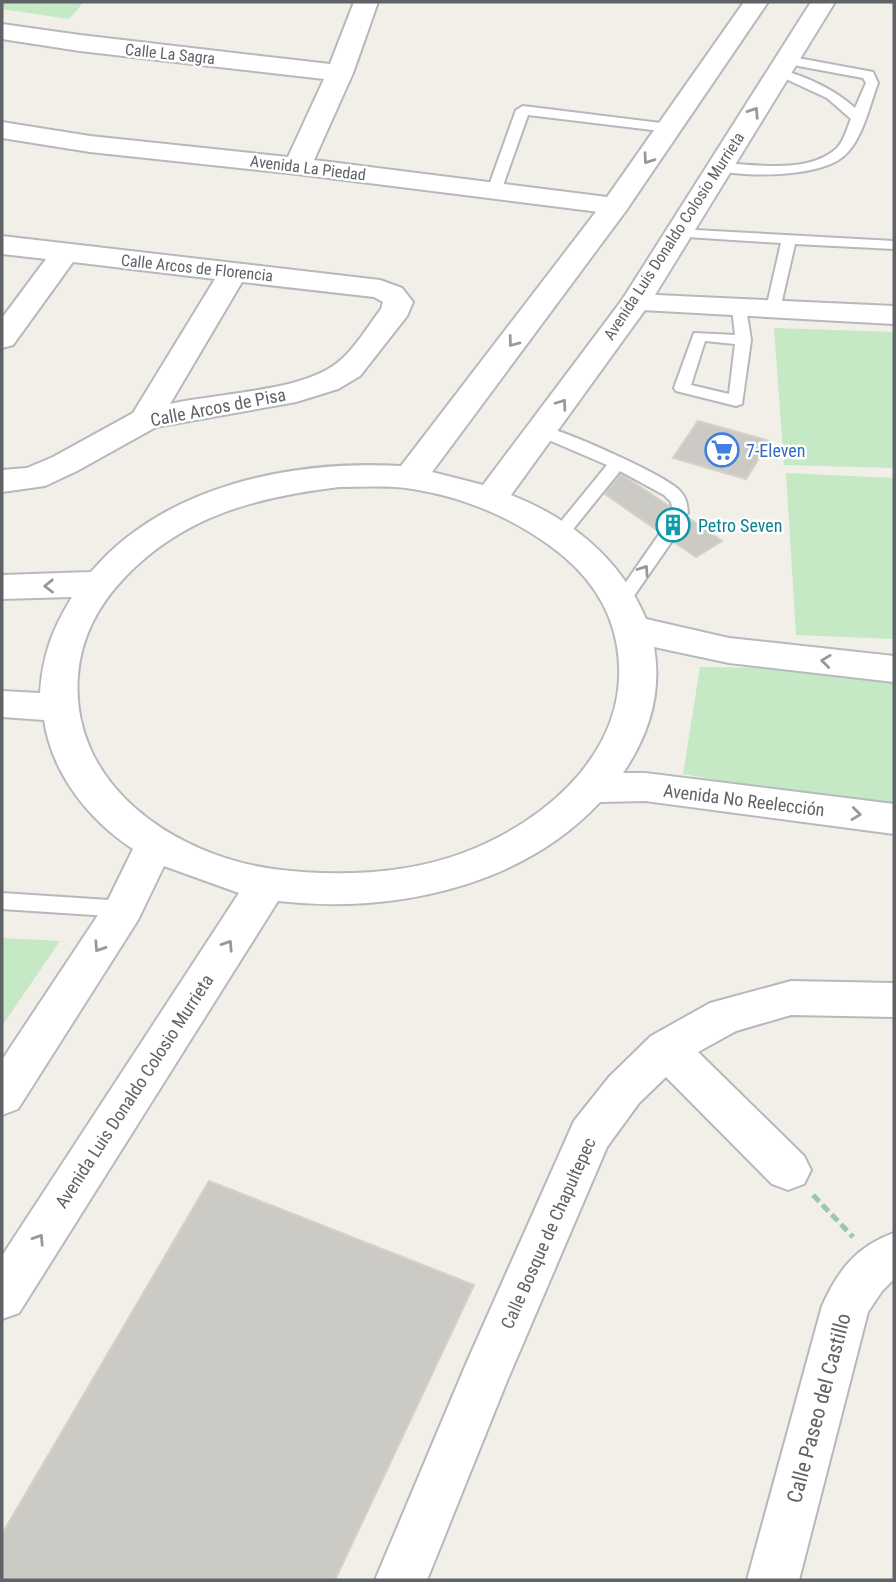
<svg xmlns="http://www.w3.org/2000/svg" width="896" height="1582" viewBox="0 0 896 1582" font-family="'Roboto Condensed',sans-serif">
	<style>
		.green { fill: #c5e8c5 }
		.building { fill: #cccac5; stroke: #d6d1c6; stroke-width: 2 }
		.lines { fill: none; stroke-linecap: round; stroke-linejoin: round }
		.lane-casing { stroke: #b5b8bc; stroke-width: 4 }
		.street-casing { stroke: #b5b8bc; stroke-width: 4 }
		.secondary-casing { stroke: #b6babf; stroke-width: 4 }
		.path { stroke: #9cc7a9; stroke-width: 5; stroke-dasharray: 9 4.5; stroke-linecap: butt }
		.lane { fill: #fff; fill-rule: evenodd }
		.street { fill: #fff; fill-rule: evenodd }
		.secondary { fill: #fff; fill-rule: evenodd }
		.oneway { stroke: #979a9d }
		.labels { text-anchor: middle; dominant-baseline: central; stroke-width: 5; stroke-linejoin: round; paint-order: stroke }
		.far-street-label { font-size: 16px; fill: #5f6368; stroke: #fff }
		.street-label { font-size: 18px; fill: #5f6368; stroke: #fff }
		.shop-label { font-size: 18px; fill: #366cbe; stroke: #fff; text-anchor: start }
		.culture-label { font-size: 18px; fill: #0d838f; stroke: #fff; text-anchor: start }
		.near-street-label { font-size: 21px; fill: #5f6368; stroke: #fff }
	</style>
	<rect width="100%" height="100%" fill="#f1efe8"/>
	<!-- green -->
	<path class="green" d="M 2,2 L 84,2 L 69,19 L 2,9 Z
		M 774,328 L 894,332 L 894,468 L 784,465 Z
		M 786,473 L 894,478 L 894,639 L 796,635 Z
		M 700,667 L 894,669 L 894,812 L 683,774 Z
		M 2,938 L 60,941 L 2,1026 Z"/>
	<!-- building -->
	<path class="building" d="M 698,421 L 770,441 L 746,479 L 673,458 Z
		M 621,474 L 669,506 L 673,519 L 679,521 L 687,517 L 722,541 L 696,557 L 674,542 L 676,536 L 673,531 L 665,529 L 658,531 L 605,494 Z
		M 209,1181 L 474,1285 L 335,1580 L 2,1580 L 2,1534 Z"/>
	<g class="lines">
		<defs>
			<path id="lane" d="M 787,56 L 873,72 L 878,83 C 870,104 864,134 848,152 C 825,179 745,177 713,170 L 711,167 L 718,163 C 753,164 808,175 837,148 C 844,141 847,128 851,119 L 827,98 L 773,73 L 779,69 C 807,77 834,89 855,108 L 866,83 L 863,78 L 782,63 L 781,60 Z
				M 523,106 L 669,124 L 676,128 L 669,132 L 528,115 L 501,191 L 499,194 L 489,194 L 487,191 L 516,110 Z
				M 677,229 L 894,241 L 894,249 L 795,244 L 780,309 L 773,313 L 766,309 L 781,243 L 672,236 L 672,230 Z
				M 739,304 L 746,308 L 751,340 L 742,404 L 736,406 L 676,391 L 674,388 L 694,333 L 735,335 L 732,308 ZM 705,341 L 735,344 L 729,394 L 691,385 Z
				M 543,426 C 569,433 659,472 678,489 C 686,497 687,502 688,513 L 680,519 L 674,517 L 671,502 L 664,495 L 620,471 L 566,538 L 554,538 L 552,534 L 554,530 L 607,465 L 537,435 L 535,431 Z
				M 666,531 L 672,533 L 674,537 L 672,541 L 627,606 L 615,606 L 612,602 L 615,598 L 660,533 Z
				M 2,893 L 124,901 L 131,903 L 134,909 L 131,915 L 124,917 L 2,909 Z"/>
			<path id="street" d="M 354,2 L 378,2 L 353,73 L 314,160 L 615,198 L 625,200 L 629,206 L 625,212 L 615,214 L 297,174 L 90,152 L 2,138 L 2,122 L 90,136 L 288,157 L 324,79 L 80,51 L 2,39 L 2,24 L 80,35 L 330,64 Z
				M 2,236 L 380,280 L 402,288 L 413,302 L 407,316 L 360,376 L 338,389 L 296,402 L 156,427 L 77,471 L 45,486 L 2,492 L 2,470 L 27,468 L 53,457 L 133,413 L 215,279 L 73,262 L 13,345 L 2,348 L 2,318 L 46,259 L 2,254 ZM 242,282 L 374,297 L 383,302 L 381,309 C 368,326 354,350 337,363 C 300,392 217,393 170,404 Z
				M 635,294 L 894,306 L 894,324 L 624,309 L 620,303 L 624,297 Z
				M 791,981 L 894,983 L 894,1017 L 791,1015 L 736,1031 L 698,1052 L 804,1156 L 811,1170 L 804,1184 L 788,1190 L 772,1184 L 666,1077 L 639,1103 L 607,1147 L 507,1381 L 427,1580 L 375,1580 L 466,1364 L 574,1121 L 609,1077 L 651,1036 L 710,1003 Z
				M 894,1233 L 894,1279 L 882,1291 L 868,1312 L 799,1580 L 747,1580 L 822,1306 C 838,1270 857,1246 894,1233 Z"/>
			<path id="secondary" d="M 744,2 L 768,2 L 625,212 L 432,472 L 483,485 L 622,300 L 811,2 L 835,2 L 650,303 L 511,495 C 570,518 621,559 646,619 L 729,638 L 894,656 L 894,682 L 729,663 L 654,647 C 662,692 649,735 623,773 L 645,773 L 894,804 L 894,834 L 645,801 L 600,802 C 520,888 391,914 278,901 L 19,1313 L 2,1319 L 2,1256 L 239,893 L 164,866 L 138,920 L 18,1109 L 2,1115 L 2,1060 L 108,900 L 133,849 C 89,820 52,774 44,720 L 2,717 L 2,691 L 40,693 C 43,654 52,630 72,597 L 2,599 L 2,575 L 91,572 C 165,485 292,460 401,466 L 605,200 ZM 339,487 C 364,487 389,485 413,489 C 462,497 509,516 549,545 C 584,570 610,603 617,646 C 634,746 549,821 463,853 C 404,875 335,877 273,869 C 174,855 69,785 78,675 C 81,637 99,604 125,577 C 185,515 257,497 339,487 Z"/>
		</defs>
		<!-- lane casing -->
		<use href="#lane" class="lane-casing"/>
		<!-- street casing -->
		<use href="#street" class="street-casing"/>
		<!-- secondary casing -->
		<use href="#secondary" class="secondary-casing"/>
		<!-- path -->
		<path class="path" d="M 813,1195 L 853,1237"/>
		<!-- lane -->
		<use href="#lane" class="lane"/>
		<!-- street -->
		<use href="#street" class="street"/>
		<!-- secondary -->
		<use href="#secondary" class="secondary"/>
	</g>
	<!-- one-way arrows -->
	<defs><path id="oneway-chevron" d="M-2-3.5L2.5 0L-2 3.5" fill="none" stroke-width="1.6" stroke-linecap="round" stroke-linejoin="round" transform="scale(1.75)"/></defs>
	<g class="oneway">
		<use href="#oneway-chevron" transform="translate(754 112) rotate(-57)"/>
		<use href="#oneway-chevron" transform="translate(648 159) rotate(125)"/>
		<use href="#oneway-chevron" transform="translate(513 342) rotate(127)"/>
		<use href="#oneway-chevron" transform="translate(562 404) rotate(-54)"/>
		<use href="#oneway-chevron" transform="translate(644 570) rotate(-56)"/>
		<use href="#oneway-chevron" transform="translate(49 586) rotate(179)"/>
		<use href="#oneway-chevron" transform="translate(826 661) rotate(-173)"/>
		<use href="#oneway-chevron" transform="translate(856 814) rotate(7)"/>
		<use href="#oneway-chevron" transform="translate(228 945) rotate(-57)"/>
		<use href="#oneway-chevron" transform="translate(99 947) rotate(123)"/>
		<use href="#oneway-chevron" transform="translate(39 1239) rotate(-57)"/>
	</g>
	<!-- icons -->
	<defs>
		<symbol id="supermarket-ring" viewBox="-11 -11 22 22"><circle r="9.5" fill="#fff" stroke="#3f7fe0" stroke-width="1.5"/><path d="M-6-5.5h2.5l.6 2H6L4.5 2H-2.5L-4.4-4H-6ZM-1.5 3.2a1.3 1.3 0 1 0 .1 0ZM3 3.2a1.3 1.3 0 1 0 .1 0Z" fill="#3f7fe0"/></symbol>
		<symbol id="building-ring" viewBox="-11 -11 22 22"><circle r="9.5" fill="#fff" stroke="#0f9aa8" stroke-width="1.5"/><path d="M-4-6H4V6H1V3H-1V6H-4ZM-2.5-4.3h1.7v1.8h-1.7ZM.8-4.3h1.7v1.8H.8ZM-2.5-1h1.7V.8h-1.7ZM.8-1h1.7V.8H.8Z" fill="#0f9aa8"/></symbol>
	</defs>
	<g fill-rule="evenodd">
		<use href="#supermarket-ring" x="703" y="431" width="38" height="38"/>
		<use href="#building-ring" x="654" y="506" width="38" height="38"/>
	</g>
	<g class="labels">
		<!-- far-street labels -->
		<g class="far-street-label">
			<text transform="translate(170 54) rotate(6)">Calle La Sagra</text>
			<text transform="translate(308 168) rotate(7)">Avenida La Piedad</text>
			<text transform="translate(674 236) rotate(-57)">Avenida Luis Donaldo Colosio Murrieta</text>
			<text transform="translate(197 268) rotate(6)">Calle Arcos de Florencia</text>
		</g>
		<!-- street labels -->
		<g class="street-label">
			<text transform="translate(218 407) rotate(-11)">Calle Arcos de Pisa</text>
			<text transform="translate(744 800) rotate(7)">Avenida No Reelección</text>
			<text transform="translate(134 1091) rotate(-57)">Avenida Luis Donaldo Colosio Murrieta</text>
			<text transform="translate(548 1233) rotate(-66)">Calle Bosque de Chapultepec</text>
		</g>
		<!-- shop labels -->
		<g class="shop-label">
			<text x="746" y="450">7-Eleven</text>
		</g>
		<!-- culture labels -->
		<g class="culture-label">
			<text x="698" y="525">Petro Seven</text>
		</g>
		<!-- near-street labels -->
		<g class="near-street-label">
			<text transform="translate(819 1408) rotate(-75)">Calle Paseo del Castillo</text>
		</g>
	</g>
	<!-- border -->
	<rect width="896" height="1582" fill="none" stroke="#5f6368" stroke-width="7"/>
</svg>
